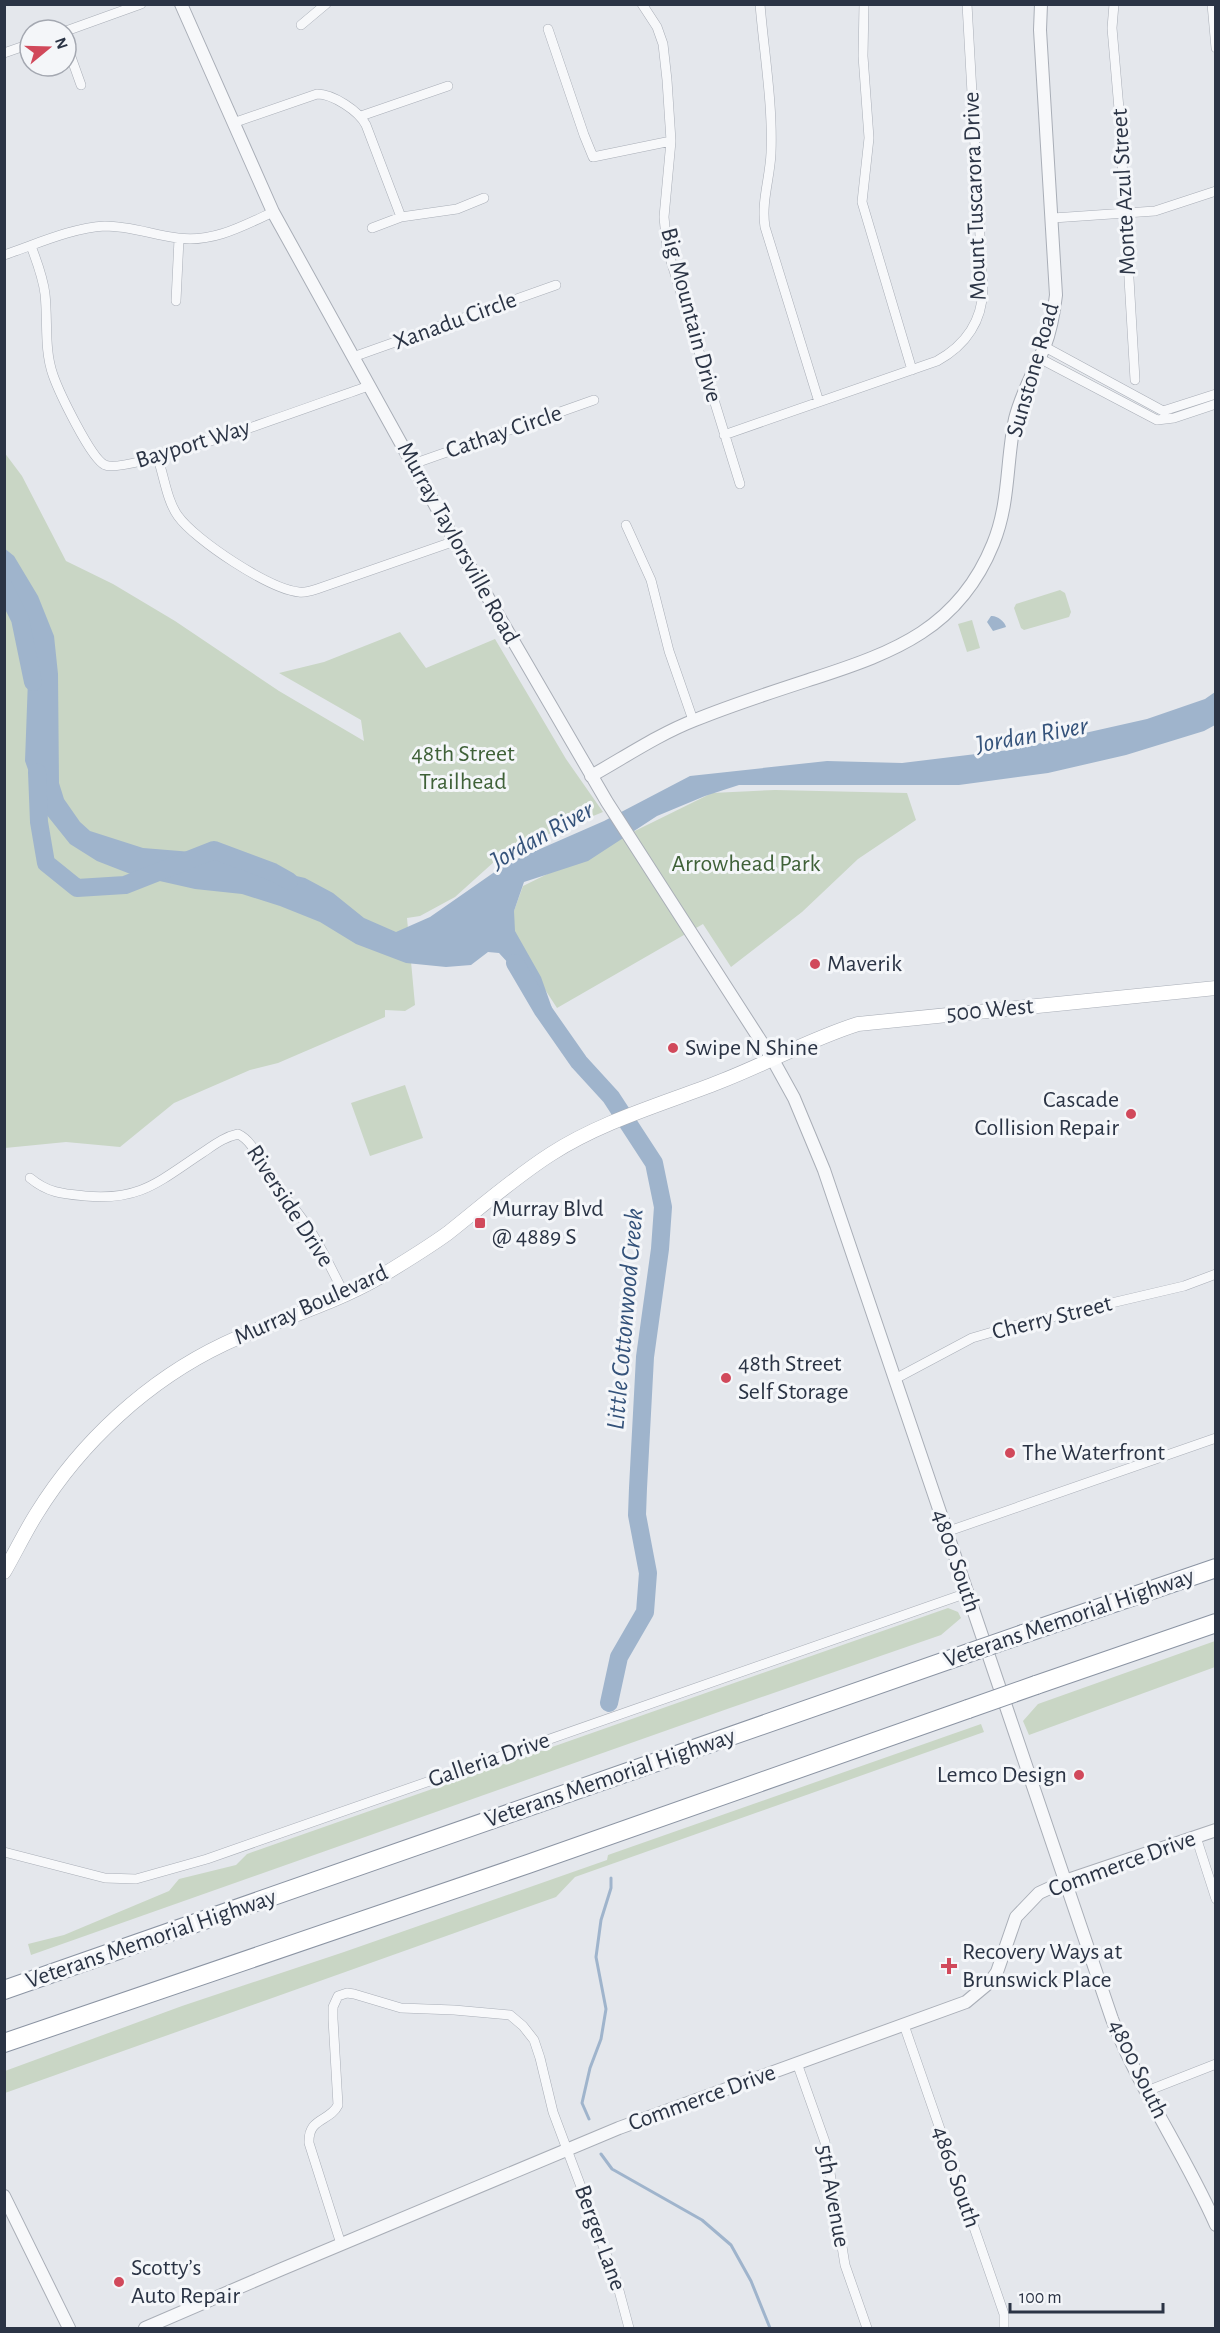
<svg xmlns="http://www.w3.org/2000/svg" width="1220" height="2333" viewBox="0 0 1220 2333" font-family="'Alegreya Sans',sans-serif">
	<style>
		.green { fill: #c9d6c5 }
		.water { fill: #9fb4cc }
		.lines { fill: none; stroke-linecap: round; stroke-linejoin: round }
		.stream { stroke: #9fb4cc; stroke-width: 3 }
		.river { stroke: #9fb4cc; stroke-width: 18 }
		.minor-casing { stroke: #a9aeb7; stroke-width: 10 }
		.tertiary-casing { stroke: #a9aeb7; stroke-width: 14 }
		.secondary-casing { stroke: #a9aeb7; stroke-width: 15 }
		.motorway-casing { stroke: #8b94a3; stroke-width: 20 }
		.minor { stroke: #f7f8fa; stroke-width: 9 }
		.tertiary { stroke: #f7f8fa; stroke-width: 12 }
		.secondary { stroke: #fff; stroke-width: 14 }
		.motorway { stroke: #fff; stroke-width: 18 }
		.motorway-bridge-casing { stroke: #8b94a3; stroke-width: 20; stroke-linecap: butt }
		.motorway-bridge { stroke: #fff; stroke-width: 18 }
		.poi-dot { fill: #d1495b; stroke: #f4f6f9; stroke-width: 2 }
		.labels { text-anchor: middle; dominant-baseline: central; stroke-width: 6; stroke-linejoin: round; paint-order: stroke }
		.street-label { font-size: 24px; fill: #2b3445; stroke: #f4f6f9 }
		.park-label { font-size: 24px; fill: #3f6138; stroke: #f4f6f9 }
		.poi-label { font-size: 24px; fill: #2b3445; stroke: #f4f6f9; text-anchor: start }
		.water-label { font-size: 26px; font-style: italic; fill: #34527a; stroke: #f4f6f9 }
	</style>
	<rect width="100%" height="100%" fill="#e4e7ec"/>
	<!-- green -->
	<path class="green" d="M 4,452 L 22,476 L 66,561 L 113,584 L 175,621 L 279,691 L 364,741 L 361,720 L 279,673 L 324,662 L 400,632 L 426,668 L 495,639 L 566,759 L 603,812 L 505,852 L 455,897 L 420,916 L 407,918 L 415,1005 L 405,1011 L 385,1010 L 385,1017 L 278,1063 L 250,1070 L 174,1103 L 120,1147 L 66,1142 L 5,1148 Z
		M 1060,590 L 1065,593 L 1071,612 L 1069,617 L 1024,630 L 1021,628 L 1014,608 L 1016,604 Z
		M 972,620 L 980,648 L 967,652 L 958,624 Z
		M 775,790 L 907,793 L 916,820 L 858,859 L 802,912 L 731,967 L 703,924 L 557,1008 L 518,948 L 511,919 L 523,886 L 712,793 Z
		M 405,1085 L 423,1138 L 370,1156 L 351,1103 Z
		M 948,1608 L 958,1612 L 961,1618 L 941,1635 L 730,1708 L 31,1955 L 28,1944 L 64,1935 L 169,1891 L 179,1879 L 236,1865 L 247,1854 Z
		M 1215,1641 L 1215,1667 L 1029,1735 L 1023,1721 L 1038,1704 Z
		M 981,1724 L 984,1732 L 575,1877 L 556,1897 L 5,2093 L 5,2071 L 182,2006 L 344,1952 L 607,1860 L 608,1855 Z"/>
	<!-- water -->
	<path class="water" d="M 4,548 L 14,556 L 38,596 L 54,636 L 58,674 L 59,783 L 64,799 L 80,822 L 90,831 L 143,848 L 192,852 L 305,878 L 333,893 L 364,918 L 396,932 L 430,917 L 506,864 L 604,821 L 690,776 L 827,761 L 902,763 L 1009,750 L 1147,719 L 1205,699 L 1215,692 L 1215,725 L 1204,731 L 1126,755 L 1048,773 L 959,785 L 739,785 L 705,796 L 657,816 L 588,861 L 524,882 L 514,911 L 515,931 L 541,977 L 552,1008 L 534,991 L 499,953 L 488,952 L 471,965 L 446,967 L 406,963 L 356,944 L 320,922 L 280,906 L 242,894 L 195,889 L 133,875 L 97,861 L 70,844 L 42,809 L 25,761 L 29,652 L 13,602 L 5,591 Z
		M 991,616 C 996,615 1005,621 1006,627 L 993,631 L 987,622 Z"/>
	<g class="lines">
		<!-- stream -->
		<path class="stream" d="M 589,2119 L 582,2103 L 590,2068 L 601,2039 L 606,2009 L 596,1957 L 601,1920 L 611,1888 L 611,1878
			M 601,2154 L 612,2169 L 702,2220 L 731,2245 L 751,2281 L 770,2328"/>
		<!-- river -->
		<path class="river" d="M 4,587 L 20,619 L 33,682
			M 37,772 L 39,822 L 46,863 L 77,888 L 125,885 L 214,850 L 273,872 L 289,881
			M 515,963 L 542,1009 L 579,1062 L 611,1097 L 654,1163 L 663,1207 L 660,1249 L 645,1357 L 638,1488 L 637,1515 L 648,1573 L 645,1612 L 619,1657 L 609,1703"/>
		<defs>
			<path id="minor" d="M 642,4 L 657,27 L 663,44 L 667,80 L 671,141 L 664,217 L 667,248 L 740,484
				M 760,4 C 764,53 773,104 771,153 C 770,178 761,202 765,227 L 819,402
				M 864,4 L 863,56 L 869,138 L 862,202 L 912,370
				M 1114,4 L 1112,28 L 1119,109 L 1135,380
				M 1212,4 L 1216,48
				M 301,25 L 326,4
				M 548,29 L 584,135 L 593,157 L 671,141
				M 66,31 L 141,4
				M 66,43 L 81,85
				M 4,53 L 30,44
				M 361,116 L 448,86
				M 233,123 L 317,94 C 333,94 359,111 366,125 L 401,217
				M 1053,218 L 1155,211 L 1216,191
				M 372,228 L 401,217 L 457,209 L 484,198
				M 31,246 C 37,262 43,277 45,294 C 48,321 44,350 53,375 C 59,392 91,459 105,465 C 127,476 332,398 369,386
				M 4,255 C 37,244 71,228 105,226 C 130,226 154,235 178,238 C 212,243 243,226 273,212
				M 176,301 L 179,239
				M 1045,347 L 1163,411 L 1216,394
				M 353,357 L 556,285
				M 1039,358 L 1157,420 L 1174,418 L 1216,404
				M 724,435 L 937,361 C 966,345 982,321 983,289 L 967,4
				M 158,459 C 164,476 167,501 178,516 C 195,540 269,589 299,592 C 305,593 311,591 317,589 L 455,541
				M 413,464 L 594,400
				M 626,525 L 651,580 L 669,651 L 693,720
				M 30,1178 C 48,1193 63,1194 85,1196 C 140,1201 158,1182 202,1153 C 214,1145 224,1137 238,1134 C 253,1141 259,1160 268,1174 C 281,1193 297,1210 310,1230 C 323,1250 333,1273 345,1295
				M 895,1379 L 972,1338 L 1013,1326 L 1184,1286 L 1216,1274
				M 946,1532 L 1216,1438
				M 1196,1837 L 1216,1899
				M 4,1852 L 105,1878 L 136,1879 L 207,1859 L 967,1593
				M 904,2025 L 1004,2314 L 1004,2328
				M 797,2063 L 825,2142 L 845,2265 L 867,2328
				M 1147,2091 L 1216,2064
				M 341,2244 L 309,2143 C 308,2117 330,2122 338,2105 L 333,2019 L 333,2007 L 338,1996 L 347,1993 L 354,1994 L 401,2008 L 454,2010 L 510,2015 L 523,2026 L 534,2040 L 540,2058 L 553,2112 L 617,2283 L 629,2328"/>
			<path id="tertiary" d="M 181,4 L 273,212 L 455,541 L 607,802 L 773,1060 L 794,1098 L 824,1170 L 1112,2019 C 1140,2091 1185,2154 1216,2225
				M 591,776 C 625,757 659,734 695,720 C 734,704 775,691 815,678 C 895,652 959,628 993,544 C 1010,503 1006,461 1015,419 C 1021,394 1034,371 1044,348 C 1051,330 1054,313 1056,295 L 1040,30 L 1041,4
				M 4,2196 L 69,2328
				M 145,2328 L 282,2269 L 619,2128 L 966,2002 L 990,1982 L 997,1972 L 1016,1917 L 1039,1893 L 1065,1881 L 1216,1830"/>
			<path id="secondary" d="M 4,1572 C 15,1553 25,1532 37,1513 C 81,1442 148,1380 224,1344 C 275,1320 329,1306 378,1278 C 401,1264 426,1249 448,1233 C 482,1206 515,1177 551,1154 C 602,1121 663,1104 719,1082 C 766,1064 810,1039 858,1024 L 1216,988"/>
			<path id="motorway" d="M 1023,1634 L 1216,1568
				M 1036,1685 L 1216,1623
				M 4,1990 L 957,1657
				M 4,2043 L 528,1864 L 968,1709"/>
		</defs>
		<!-- minor casing -->
		<use href="#minor" class="minor-casing"/>
		<!-- tertiary casing -->
		<use href="#tertiary" class="tertiary-casing"/>
		<!-- secondary casing -->
		<use href="#secondary" class="secondary-casing"/>
		<!-- motorway casing -->
		<use href="#motorway" class="motorway-casing"/>
		<!-- minor -->
		<use href="#minor" class="minor"/>
		<!-- tertiary -->
		<use href="#tertiary" class="tertiary"/>
		<!-- secondary -->
		<use href="#secondary" class="secondary"/>
		<!-- motorway -->
		<use href="#motorway" class="motorway"/>
		<defs>
			<path id="motorway-bridge" d="M 957,1657 L 1023,1634
				M 968,1709 L 1036,1685"/>
		</defs>
		<!-- motorway-bridge casing -->
		<use href="#motorway-bridge" class="motorway-bridge-casing"/>
		<!-- motorway-bridge -->
		<use href="#motorway-bridge" class="motorway-bridge"/>
	</g>
	<!-- markers -->
	<g class="poi-dot">
		<circle cx="815" cy="964" r="6"/>
		<circle cx="673" cy="1048" r="6"/>
		<circle cx="1131" cy="1114" r="6"/>
		<rect x="474" y="1217" width="12" height="12" rx="3"/>
		<circle cx="726" cy="1378" r="6"/>
		<circle cx="1010" cy="1453" r="6"/>
		<circle cx="1079" cy="1775" r="6"/>
		<path d="M946 1957h6v6h6v6h-6v6h-6v-6h-6v-6h6z"/>
		<circle cx="119" cy="2282" r="6"/>
	</g>
	<g class="labels">
		<!-- street labels -->
		<g class="street-label">
			<text transform="translate(1124 192) rotate(-93)">Monte Azul Street</text>
			<text transform="translate(975 196) rotate(-92)">Mount Tuscarora Drive</text>
			<text transform="translate(691 315) rotate(75)">Big Mountain Drive</text>
			<text transform="translate(455 321) rotate(-20)">Xanadu Circle</text>
			<text transform="translate(1033 370) rotate(-74)">Sunstone Road</text>
			<text transform="translate(504 432) rotate(-19)">Cathay Circle</text>
			<text transform="translate(193 444) rotate(-17)">Bayport Way</text>
			<text transform="translate(458 543) rotate(61)">Murray Taylorsville Road</text>
			<text transform="translate(990 1010) rotate(-5)">500 West</text>
			<text transform="translate(290 1206) rotate(57)">Riverside Drive</text>
			<text transform="translate(311 1305) rotate(-24)">Murray Boulevard</text>
			<text transform="translate(1052 1318) rotate(-14)">Cherry Street</text>
			<text transform="translate(956 1561) rotate(71)">4800 South</text>
			<text transform="translate(1069 1618) rotate(-19)">Veterans Memorial Highway</text>
			<text transform="translate(489 1760) rotate(-19)">Galleria Drive</text>
			<text transform="translate(610 1778) rotate(-19)">Veterans Memorial Highway</text>
			<text transform="translate(1122 1864) rotate(-20)">Commerce Drive</text>
			<text transform="translate(151 1939) rotate(-19)">Veterans Memorial Highway</text>
			<text transform="translate(1138 2069) rotate(64)">4800 South</text>
			<text transform="translate(702 2098) rotate(-20)">Commerce Drive</text>
			<text transform="translate(956 2177) rotate(71)">4860 South</text>
			<text transform="translate(833 2196) rotate(80)">5th Avenue</text>
			<text transform="translate(600 2238) rotate(70)">Berger Lane</text>
		</g>
		<!-- park labels -->
		<g class="park-label">
			<text x="463" y="754">48th Street<tspan x="463" dy="28">Trailhead</tspan></text>
			<text x="746" y="864">Arrowhead Park</text>
		</g>
		<!-- poi labels -->
		<g class="poi-label">
			<text x="827" y="964">Maverik</text>
			<text x="685" y="1048">Swipe N Shine</text>
			<text x="1119" y="1100" text-anchor="end">Cascade<tspan x="1119" dy="28">Collision Repair</tspan></text>
			<text x="492" y="1209">Murray Blvd<tspan x="492" dy="28">@ 4889 S</tspan></text>
			<text x="738" y="1364">48th Street<tspan x="738" dy="28">Self Storage</tspan></text>
			<text x="1022" y="1453">The Waterfront</text>
			<text x="1067" y="1775" text-anchor="end">Lemco Design</text>
			<text x="962" y="1952">Recovery Ways at<tspan x="962" dy="28">Brunswick Place</tspan></text>
			<text x="131" y="2268">Scotty’s<tspan x="131" dy="28">Auto Repair</tspan></text>
		</g>
		<!-- water labels -->
		<g class="water-label">
			<text transform="translate(1032 735) rotate(-10)">Jordan River</text>
			<text transform="translate(542 835) rotate(-29)">Jordan River</text>
			<text transform="translate(625 1319) rotate(-85)">Little Cottonwood Creek</text>
		</g>
	</g>
	<!-- border -->
	<rect width="1220" height="2333" fill="none" stroke="#2b3445" stroke-width="12"/>
	<!-- north arrow -->
	<g transform="translate(48 48) rotate(71)"><circle r="28" fill="#f4f6f9" stroke="#a4a8b1" stroke-width="1.5"/>
	<path d="M0-4.5L10 22L0 15L-10 22Z" fill="#d1495b"/>
	<text y="-9" font-size="16" font-weight="bold" text-anchor="middle" fill="#2b3445">N</text>
	</g>
	<!-- scale -->
	<path d="M1010 2303v9h153v-9" fill="none" stroke="#2b3445" stroke-width="3"/>
	<text x="1019" y="2303" font-size="18" fill="#2b3445" stroke="#f4f6f9" stroke-width="4.5" paint-order="stroke">100 m</text>
</svg>
